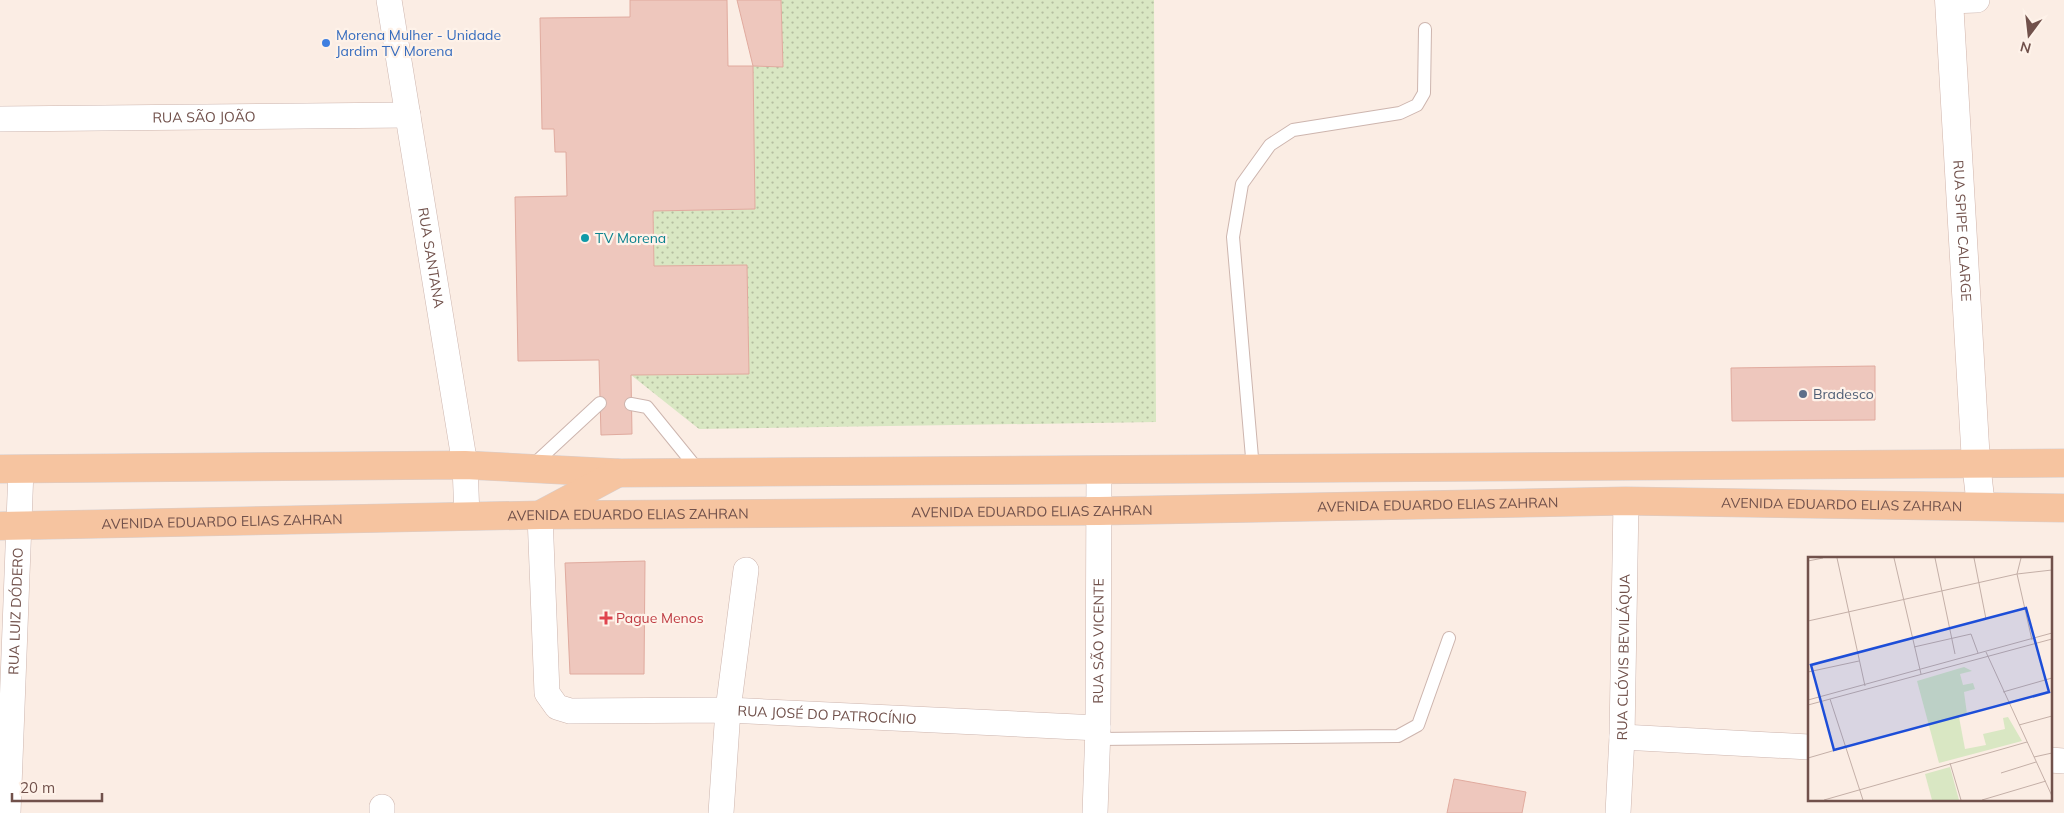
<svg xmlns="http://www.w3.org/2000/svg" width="2064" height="813" viewBox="0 0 2064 813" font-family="Mulish,sans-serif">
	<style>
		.grass { fill: url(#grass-dots) }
		.building { fill: #eec7bd; stroke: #e0aa9e }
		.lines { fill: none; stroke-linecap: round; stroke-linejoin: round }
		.service-casing { stroke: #cdb5ae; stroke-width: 14 }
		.minor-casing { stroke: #cdb5ae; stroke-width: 26 }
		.secondary-casing { stroke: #d0b4ab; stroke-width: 29 }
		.primary-casing { stroke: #d7cecd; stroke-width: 29 }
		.service { stroke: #fff; stroke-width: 12 }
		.minor { stroke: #fff; stroke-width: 25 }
		.secondary { stroke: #fff; stroke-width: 28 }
		.primary { stroke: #f6c4a0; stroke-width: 28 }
		.shop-dot { fill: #3f7fe0; stroke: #fef2e9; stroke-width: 2 }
		.culture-dot { fill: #0f9aa8; stroke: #fef2e9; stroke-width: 2 }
		.service-dot { fill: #5c6f8a; stroke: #fef2e9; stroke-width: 2 }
		.health-dot { fill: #e0444e; stroke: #fef2e9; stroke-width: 2 }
		.labels { text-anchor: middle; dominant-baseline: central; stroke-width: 4.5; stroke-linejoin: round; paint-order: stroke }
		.shop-label { font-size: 14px; fill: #366cbe; stroke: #fef2e9; text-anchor: start }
		.street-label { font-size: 14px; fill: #71514b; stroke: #fef2e9 }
		.culture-label { font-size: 14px; fill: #0d838f; stroke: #fef2e9; text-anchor: start }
		.service-label { font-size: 14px; fill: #4e5e75; stroke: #fef2e9; text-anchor: start }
		.health-label { font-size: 14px; fill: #be3a42; stroke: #fef2e9; text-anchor: start }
		.inset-road { fill: none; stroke: #c4afa7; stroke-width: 1 }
		.view { fill: #1d4ed8; fill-opacity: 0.15; stroke: #1d4ed8; stroke-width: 2.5 }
		.inset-edge { fill: none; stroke: #71514b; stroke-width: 2.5 }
	</style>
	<defs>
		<pattern id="grass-dots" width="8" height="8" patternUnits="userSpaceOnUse" patternTransform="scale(1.25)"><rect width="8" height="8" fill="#d9e7c3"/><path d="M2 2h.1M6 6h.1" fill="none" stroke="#b4bea0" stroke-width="1.8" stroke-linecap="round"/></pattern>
	</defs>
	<rect width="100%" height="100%" fill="#fbede4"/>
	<!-- grass -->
	<path class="grass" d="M 781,0 L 1154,0 L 1156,422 L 699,429 L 631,375 L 749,373 L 747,266 L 654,266 L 653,211 L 755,209 L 753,66 L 783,67 Z"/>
	<!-- building -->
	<path class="building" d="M 630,0 L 727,0 L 728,66 L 753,66 L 755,209 L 653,211 L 654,266 L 747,265 L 749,374 L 631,375 L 632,434 L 601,435 L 599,360 L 518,361 L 515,197 L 567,196 L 566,152 L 555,152 L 554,129 L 542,129 L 540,18 L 630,17 Z
		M 737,0 L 781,0 L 783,67 L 753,66 Z
		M 1875,366 L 1875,420 L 1732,421 L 1731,368 Z
		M 645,561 L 644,674 L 570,674 L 565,563 Z
		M 1454,779 L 1526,792 L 1522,813 L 1447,813 Z"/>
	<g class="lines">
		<defs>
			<path id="service" d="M 631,404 L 647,407 L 699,471
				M 532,466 L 600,403
				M 1253,469 L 1233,237 L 1242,184 L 1270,145 L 1293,130 L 1400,113 L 1417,105 L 1424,93 L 1425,29
				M 1098,739 L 1398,736 L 1418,725 L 1449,638"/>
			<g id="minor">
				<path id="s1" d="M 389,0 L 465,465 L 467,517"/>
				<path d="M 1949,1 L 1977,0"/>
				<path id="s2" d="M 0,119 L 408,115"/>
				<path id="s3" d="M 540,515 L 547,693 L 557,707 L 570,711 L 728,710 L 1098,728"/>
				<path d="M 1622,737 L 1809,747"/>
				<path d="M 2050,760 L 2064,761"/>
				<path id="s4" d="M 8,813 L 21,469"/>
				<path d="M 382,813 L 382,807"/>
				<path d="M 721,813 L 728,710 L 746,570"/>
				<path id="s5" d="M 1095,813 L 1098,728 L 1099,469"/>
				<path id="s6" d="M 1618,813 L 1622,737 L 1626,501"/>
			</g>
			<g id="secondary">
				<path id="s7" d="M 1949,0 L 1976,463 L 1981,506"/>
			</g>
			<g id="primary">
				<path d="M 0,469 L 465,465 L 619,473 L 2064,463"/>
				<path d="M 543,513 L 618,473"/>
				<path id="s8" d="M 0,526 L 540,515 L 1099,511 L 1626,501 L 2064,508"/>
			</g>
		</defs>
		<!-- service casing -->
		<use href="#service" class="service-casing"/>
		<!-- minor casing -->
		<use href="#minor" class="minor-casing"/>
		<!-- secondary casing -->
		<use href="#secondary" class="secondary-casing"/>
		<!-- primary casing -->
		<use href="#primary" class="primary-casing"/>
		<!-- service -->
		<use href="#service" class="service"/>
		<!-- minor -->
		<use href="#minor" class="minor"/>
		<!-- secondary -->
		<use href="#secondary" class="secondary"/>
		<!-- primary -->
		<use href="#primary" class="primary"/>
	</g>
	<!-- markers -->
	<circle class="shop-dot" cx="326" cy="43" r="5"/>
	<circle class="culture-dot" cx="585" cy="238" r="5"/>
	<circle class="service-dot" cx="1803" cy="394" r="5"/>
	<path class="health-dot" d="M603.5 610.5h5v5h5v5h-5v5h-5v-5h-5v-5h5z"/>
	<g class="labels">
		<!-- shop labels -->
		<g class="shop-label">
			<text x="336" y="35">Morena Mulher - Unidade<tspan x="336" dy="16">Jardim TV Morena</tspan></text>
		</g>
		<!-- street labels -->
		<g class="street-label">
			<text stroke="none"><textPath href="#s2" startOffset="204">RUA SÃO JOÃO</textPath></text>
			<text stroke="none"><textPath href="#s7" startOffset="231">RUA SPIPE CALARGE</textPath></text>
			<text stroke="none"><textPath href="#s1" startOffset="261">RUA SANTANA</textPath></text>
			<text stroke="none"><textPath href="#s8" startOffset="1842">AVENIDA EDUARDO ELIAS ZAHRAN</textPath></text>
			<text stroke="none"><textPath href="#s8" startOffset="1438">AVENIDA EDUARDO ELIAS ZAHRAN</textPath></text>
			<text stroke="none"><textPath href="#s8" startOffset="1032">AVENIDA EDUARDO ELIAS ZAHRAN</textPath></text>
			<text stroke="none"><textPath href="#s8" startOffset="628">AVENIDA EDUARDO ELIAS ZAHRAN</textPath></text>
			<text stroke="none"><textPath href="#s8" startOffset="222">AVENIDA EDUARDO ELIAS ZAHRAN</textPath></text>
			<text stroke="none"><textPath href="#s4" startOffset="202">RUA LUIZ DÓDERO</textPath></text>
			<text stroke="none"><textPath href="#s5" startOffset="172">RUA SÃO VICENTE</textPath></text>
			<text stroke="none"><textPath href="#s6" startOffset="156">RUA CLÓVIS BEVILÁQUA</textPath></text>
			<text stroke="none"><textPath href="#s3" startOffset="466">RUA JOSÉ DO PATROCÍNIO</textPath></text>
		</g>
		<!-- culture labels -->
		<g class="culture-label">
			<text x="595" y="238">TV Morena</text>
		</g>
		<!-- service labels -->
		<g class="service-label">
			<text x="1813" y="394">Bradesco</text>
		</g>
		<!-- health labels -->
		<g class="health-label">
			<text x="616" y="618">Pague Menos</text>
		</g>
	</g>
	<!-- overview -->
	<g transform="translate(1808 557)">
		<rect width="244" height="244" fill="#fbede4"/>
		<path d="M 156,110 L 164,114 L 152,117 L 155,128 L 165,126 L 167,132 L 156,135 L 159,157 L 151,160 L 157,192 L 178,188 L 175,177 L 197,172 L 195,161 L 200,160 L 214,184 L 131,206 L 109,124 Z" fill="#d9e7c3"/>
		<path d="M 142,210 L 151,243 L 124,243 L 117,217 Z" fill="#d9e7c3"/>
		<path class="inset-road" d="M 29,1 L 57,129M 86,1 L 113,117M 127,1 L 147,97M 166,1 L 178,62M 213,1 L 209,17 L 224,83M 0,4 L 15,1M 0,64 L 209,17 L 244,13M 106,90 L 163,77 L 170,96M 178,95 L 244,239M 0,115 L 51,104M 195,135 L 244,121M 22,142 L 55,243M 0,143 L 244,76M 0,148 L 244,82M 211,168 L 244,159M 226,200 L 244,196M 0,201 L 38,190M 142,206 L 153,243M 193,216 L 228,205M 16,243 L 219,185M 174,243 L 238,224"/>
		<path class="view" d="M 218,51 L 241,135 L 26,193 L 3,108 Z"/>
		<rect width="244" height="244" class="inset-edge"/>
	</g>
	<!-- north arrow -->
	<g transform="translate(2029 35) rotate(195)" stroke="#fef2e9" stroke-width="4" paint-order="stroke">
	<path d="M0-4L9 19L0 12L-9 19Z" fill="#71514b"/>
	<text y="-8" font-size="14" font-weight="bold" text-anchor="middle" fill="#71514b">N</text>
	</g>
	<!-- scale -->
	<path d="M12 793v8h90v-8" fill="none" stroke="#71514b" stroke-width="2.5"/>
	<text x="20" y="793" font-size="15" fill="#71514b" stroke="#fef2e9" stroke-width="4" paint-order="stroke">20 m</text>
</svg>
